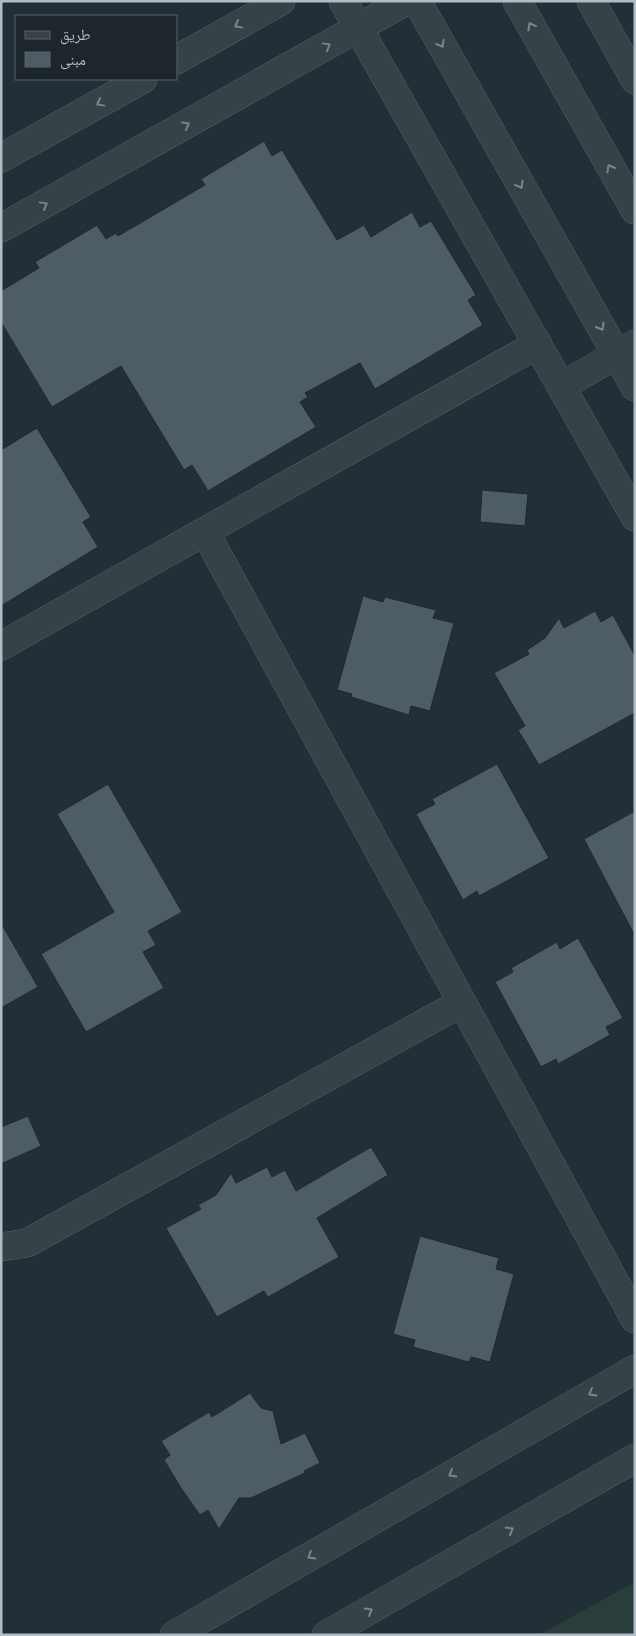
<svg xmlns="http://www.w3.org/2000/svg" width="636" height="1636" viewBox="0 0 636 1636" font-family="'Space Grotesk','Noto Naskh Arabic',sans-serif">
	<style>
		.green { fill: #293d3a }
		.building { fill: #4e5c66; stroke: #1e282e }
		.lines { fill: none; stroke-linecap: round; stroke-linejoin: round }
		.minor-casing { stroke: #545f65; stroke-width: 29 }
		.minor { stroke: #364148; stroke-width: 28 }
		.oneway { stroke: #7a858c }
	</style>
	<rect width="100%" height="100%" fill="#232f37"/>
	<!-- green -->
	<path class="green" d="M 635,1582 L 635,1635 L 539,1635 Z"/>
	<!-- building -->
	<path class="building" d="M 264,141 L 272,156 L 282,150 L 337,240 L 364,225 L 371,237 L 412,212 L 420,227 L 431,221 L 476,295 L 468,300 L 483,325 L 375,389 L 360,363 L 305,393 L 308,397 L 300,402 L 316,427 L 208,491 L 192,465 L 184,470 L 121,366 L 52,407 L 1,322 L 1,291 L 39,268 L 35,262 L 97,225 L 106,239 L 116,233 L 118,236 L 205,185 L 201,179 Z
		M 37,428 L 91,517 L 83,522 L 98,547 L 1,606 L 1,450 Z
		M 482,490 L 528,494 L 525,526 L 480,522 Z
		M 363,596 L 383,602 L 385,597 L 436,610 L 433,618 L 454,623 L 430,711 L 411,706 L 409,715 L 351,697 L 352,694 L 337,690 Z
		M 595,611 L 601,622 L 613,615 L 635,656 L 635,713 L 539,765 L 518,730 L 525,726 L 494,673 L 529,654 L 527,650 L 545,638 L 559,618 L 564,628 Z
		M 497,764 L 549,858 L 479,896 L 477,891 L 463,900 L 416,814 L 435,804 L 432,799 Z
		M 108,784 L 182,912 L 148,931 L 156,945 L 143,952 L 164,988 L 86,1032 L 41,954 L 114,912 L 57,814 Z
		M 635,811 L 635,936 L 584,839 Z
		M 1,923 L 38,987 L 1,1008 Z
		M 578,938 L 623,1018 L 606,1027 L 610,1035 L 558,1064 L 556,1059 L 541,1067 L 495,982 L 513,972 L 511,968 L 557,942 L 560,949 Z
		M 28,1116 L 41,1146 L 1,1164 L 1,1127 Z
		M 371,1147 L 388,1175 L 317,1218 L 339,1257 L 268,1297 L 264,1291 L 217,1317 L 166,1228 L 201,1209 L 198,1205 L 216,1195 L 231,1173 L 236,1183 L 267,1167 L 272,1177 L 285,1170 L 296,1191 Z
		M 420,1236 L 499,1258 L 496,1269 L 514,1274 L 490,1362 L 471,1357 L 469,1362 L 413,1347 L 415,1340 L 393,1334 Z
		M 250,1393 L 261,1408 L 273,1411 L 281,1444 L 305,1433 L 320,1463 L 304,1471 L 305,1473 L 251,1498 L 239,1498 L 219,1529 L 208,1510 L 200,1515 L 181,1488 L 164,1460 L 170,1455 L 161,1441 L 209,1412 L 212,1417 Z"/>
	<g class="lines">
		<defs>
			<path id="minor" d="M 343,1 L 635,517
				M 417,1 L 635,387
				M 517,1 L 635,210
				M 591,1 L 635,80
				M 176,60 L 281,1
				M 1,158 L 143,79
				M 1,228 L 406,1
				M 562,386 L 635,344
				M 205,532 L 635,1319
				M 1,646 L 538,344
				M 1,1247 L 27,1243 L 461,1003
				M 174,1635 L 635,1369
				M 326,1635 L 635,1458"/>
		</defs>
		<!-- minor casing -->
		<use href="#minor" class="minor-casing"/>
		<!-- minor -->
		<use href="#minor" class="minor"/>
	</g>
	<!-- one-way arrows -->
	<defs><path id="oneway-chevron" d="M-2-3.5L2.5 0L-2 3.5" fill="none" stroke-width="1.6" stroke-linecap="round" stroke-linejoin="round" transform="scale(1.25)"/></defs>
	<g class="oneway">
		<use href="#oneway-chevron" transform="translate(238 25) rotate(151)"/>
		<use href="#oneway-chevron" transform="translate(531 26) rotate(-119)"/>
		<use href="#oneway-chevron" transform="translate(441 44) rotate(61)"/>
		<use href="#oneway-chevron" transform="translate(327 46) rotate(-29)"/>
		<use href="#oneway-chevron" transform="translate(100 103) rotate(151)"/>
		<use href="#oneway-chevron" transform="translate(186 125) rotate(-29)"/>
		<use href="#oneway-chevron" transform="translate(610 168) rotate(-120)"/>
		<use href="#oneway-chevron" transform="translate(520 185) rotate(61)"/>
		<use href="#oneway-chevron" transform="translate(44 205) rotate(-29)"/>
		<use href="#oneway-chevron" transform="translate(601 327) rotate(60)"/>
		<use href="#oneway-chevron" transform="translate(592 1393) rotate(150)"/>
		<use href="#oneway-chevron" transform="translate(452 1474) rotate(150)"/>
		<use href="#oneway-chevron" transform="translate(510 1530) rotate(-30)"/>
		<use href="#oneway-chevron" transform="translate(311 1556) rotate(150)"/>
		<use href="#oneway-chevron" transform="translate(369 1611) rotate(-30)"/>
	</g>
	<!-- border -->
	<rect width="636" height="1636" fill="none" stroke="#b1bcc4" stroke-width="5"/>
	<!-- legend -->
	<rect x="15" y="15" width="162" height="65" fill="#1c262c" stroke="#586269"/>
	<rect x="25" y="31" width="25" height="8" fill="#364148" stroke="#586269"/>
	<text x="60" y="40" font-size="15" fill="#b1bcc4">طريق</text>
	<rect x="25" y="52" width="25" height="15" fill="#4e5c66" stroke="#586269"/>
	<text x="60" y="65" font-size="15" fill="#b1bcc4">مبنى</text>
</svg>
